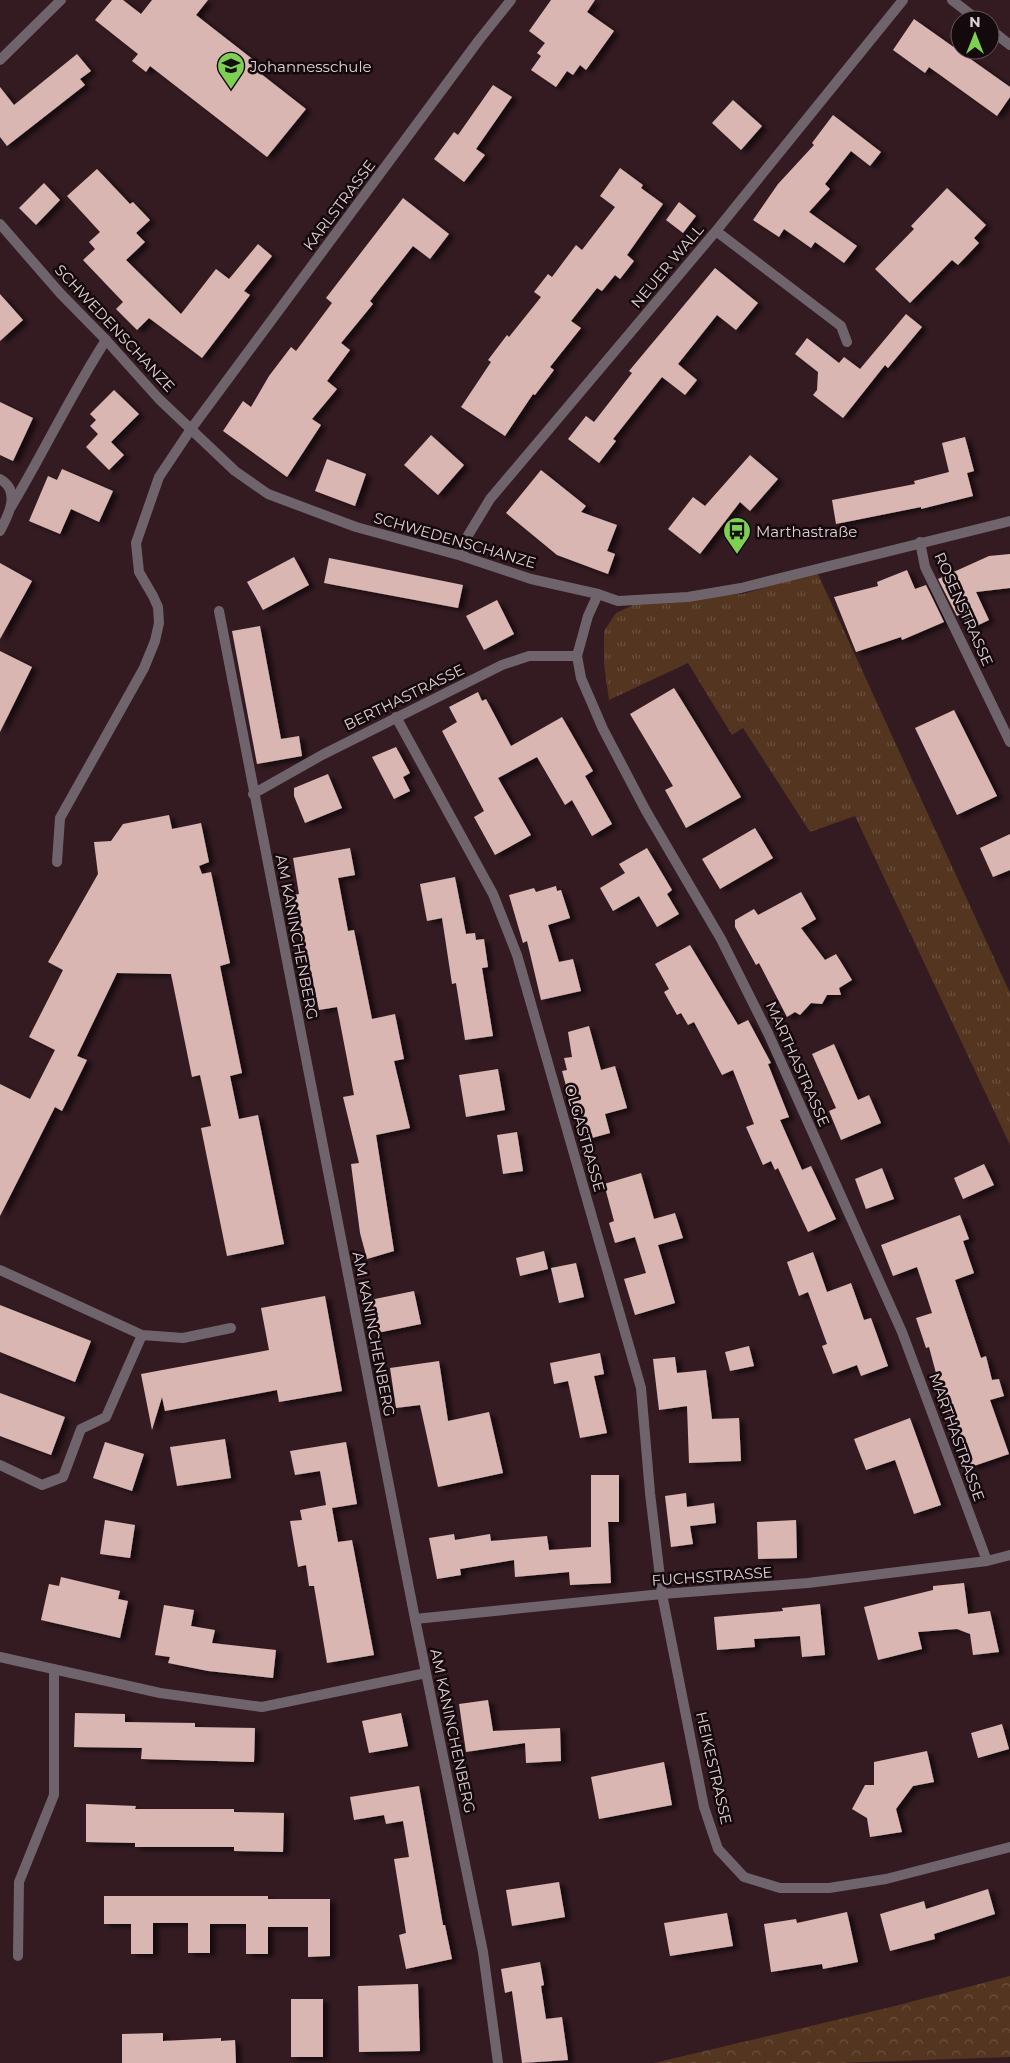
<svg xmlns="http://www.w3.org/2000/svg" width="1010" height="2063" viewBox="0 0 1010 2063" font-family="Montserrat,sans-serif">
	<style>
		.grass { fill: url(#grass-tufts) }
		.forest { fill: url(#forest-crowns) }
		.building { fill: #d9b6b1; filter: url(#shadow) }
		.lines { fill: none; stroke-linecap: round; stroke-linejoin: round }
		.service { stroke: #6f646c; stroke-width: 10 }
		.minor { stroke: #6f646c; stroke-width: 10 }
		.tertiary { stroke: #6f646c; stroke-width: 10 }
		.labels { text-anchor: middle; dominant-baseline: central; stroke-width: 5; stroke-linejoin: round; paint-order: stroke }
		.poi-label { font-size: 15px; fill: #e1cfd3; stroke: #14090c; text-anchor: start }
		.street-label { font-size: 15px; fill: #e1cfd3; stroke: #14090c }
	</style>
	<defs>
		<pattern id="grass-tufts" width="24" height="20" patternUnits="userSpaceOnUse" patternTransform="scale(1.25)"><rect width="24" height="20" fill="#533520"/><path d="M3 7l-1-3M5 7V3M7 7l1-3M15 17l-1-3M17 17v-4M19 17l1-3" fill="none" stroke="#6b5140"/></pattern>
		<pattern id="forest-crowns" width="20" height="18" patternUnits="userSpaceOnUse" patternTransform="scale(1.25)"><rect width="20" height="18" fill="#533520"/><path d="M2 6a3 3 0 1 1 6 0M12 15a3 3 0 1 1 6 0" fill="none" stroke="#6b5140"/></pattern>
		<filter id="shadow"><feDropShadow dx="5.5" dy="3" stdDeviation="2.5" flood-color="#0009"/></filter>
	</defs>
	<rect width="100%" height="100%" fill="#341b22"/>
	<!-- grass -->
	<path class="grass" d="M 817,572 L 1010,993 L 1010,1145 L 855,816 L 810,832 L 743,728 L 732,735 L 688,663 L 609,700 L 604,664 L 604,631 L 616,613 L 644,600 L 743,594 Z"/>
	<!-- forest -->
	<path class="forest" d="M 1010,1976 L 1010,2057 L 839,2063 L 654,2063 L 891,2007 Z"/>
	<!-- building -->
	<path class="building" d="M 112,0 L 123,0 L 141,14 L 152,0 L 208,0 L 196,15 L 255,61 L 251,66 L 306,109 L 267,157 L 150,66 L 146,72 L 132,61 L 138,54 L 95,20 Z
		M 551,0 L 595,0 L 587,12 L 614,31 L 586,70 L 580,65 L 573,75 L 567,71 L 556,87 L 531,70 L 541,56 L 537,53 L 545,43 L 529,31 Z
		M 914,19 L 1010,87 L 1010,97 L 997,116 L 929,67 L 925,73 L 893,50 Z
		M 77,54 L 91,71 L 80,79 L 85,85 L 7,146 L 0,137 L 0,87 L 14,105 Z
		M 493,85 L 512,97 L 476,149 L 485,155 L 464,182 L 434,159 L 454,132 L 458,135 Z
		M 733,100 L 762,126 L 741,150 L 712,123 Z
		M 833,115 L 881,152 L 870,166 L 851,151 L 825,184 L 830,189 L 809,212 L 857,246 L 844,263 L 815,242 L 811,248 L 784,229 L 779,237 L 753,220 L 778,184 L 814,145 L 812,143 Z
		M 620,168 L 643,185 L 641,188 L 663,204 L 627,255 L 634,261 L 620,279 L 615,275 L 602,291 L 597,288 L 571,321 L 581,328 L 550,367 L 554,370 L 535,395 L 533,394 L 505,436 L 461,407 L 491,362 L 488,360 L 507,335 L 509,337 L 541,297 L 534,292 L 548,274 L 552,277 L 576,245 L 582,250 L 615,207 L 600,196 Z
		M 97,169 L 130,204 L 133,202 L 150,220 L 136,233 L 145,242 L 126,260 L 181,314 L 216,269 L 229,279 L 258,244 L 272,256 L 244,291 L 250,295 L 202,358 L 149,318 L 137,330 L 116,309 L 123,302 L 83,260 L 95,249 L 89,242 L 100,232 L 67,196 Z
		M 44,183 L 60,200 L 36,225 L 19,208 Z
		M 947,188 L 986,225 L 974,238 L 979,243 L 958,265 L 952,260 L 910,303 L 875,269 L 914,229 L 911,226 Z
		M 403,198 L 449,234 L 430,259 L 413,246 L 370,301 L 373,304 L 341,343 L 350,350 L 327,381 L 337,389 L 312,419 L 321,425 L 287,477 L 223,431 L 243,401 L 251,407 L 269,376 L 291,347 L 296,351 L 332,303 L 326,298 Z
		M 679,202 L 696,216 L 683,233 L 666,220 Z
		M 715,268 L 758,303 L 736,330 L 717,315 L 678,364 L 697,380 L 685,395 L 662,377 L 613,439 L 616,441 L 599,463 L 568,439 L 586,416 L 594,422 L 632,373 L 629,371 Z
		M 0,294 L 23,320 L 0,341 Z
		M 906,314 L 922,327 L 888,368 L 885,365 L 843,418 L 813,395 L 817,390 L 818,372 L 795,354 L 807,338 L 839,363 L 844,357 L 860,369 Z
		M 114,390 L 139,414 L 111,442 L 124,455 L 109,470 L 86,447 L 98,434 L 90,426 L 96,420 L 90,414 Z
		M 0,402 L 33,418 L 13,461 L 0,455 Z
		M 431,435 L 464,465 L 438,495 L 404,465 Z
		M 965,437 L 974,471 L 967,473 L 973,496 L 921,509 L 921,507 L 836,524 L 832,500 L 915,484 L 914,481 L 949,472 L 942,443 Z
		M 750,455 L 778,479 L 750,511 L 740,502 L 700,554 L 668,529 L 693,497 L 705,506 Z
		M 327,459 L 366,474 L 355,506 L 315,491 Z
		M 62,469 L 113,491 L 99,522 L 71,509 L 60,534 L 29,521 L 48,476 L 57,480 Z
		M 541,470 L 586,506 L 581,512 L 617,525 L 607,551 L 615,554 L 608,574 L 557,555 L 506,513 Z
		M 1010,554 L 1010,588 L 976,592 L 989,620 L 968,630 L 961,614 L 957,616 L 938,579 L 989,556 Z
		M 294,557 L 309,585 L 263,610 L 247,582 Z
		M 329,558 L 463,585 L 458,608 L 324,583 Z
		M 0,563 L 32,581 L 0,639 Z
		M 907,570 L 915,589 L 926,585 L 944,622 L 902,640 L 901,637 L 856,652 L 834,597 L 878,586 L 877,582 Z
		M 497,600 L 514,634 L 484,650 L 466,616 Z
		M 260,626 L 281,739 L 299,736 L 302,756 L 257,764 L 232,631 Z
		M 0,651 L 32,667 L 0,732 Z
		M 674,688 L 741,797 L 686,828 L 665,790 L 673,786 L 630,714 Z
		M 478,692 L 482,701 L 486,699 L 511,746 L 562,717 L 593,771 L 585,776 L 612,824 L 592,836 L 572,800 L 565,805 L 537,757 L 498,778 L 531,835 L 495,855 L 474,817 L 484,811 L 442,731 L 457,722 L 449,707 Z
		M 954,710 L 997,796 L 957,815 L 915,728 Z
		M 396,747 L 410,773 L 403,777 L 410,791 L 394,799 L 372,757 Z
		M 328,774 L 342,808 L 305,823 L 294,796 L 294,788 Z
		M 169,815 L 172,829 L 201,823 L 209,862 L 199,866 L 202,874 L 211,872 L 230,963 L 220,966 L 242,1073 L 230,1076 L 239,1119 L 258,1115 L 284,1244 L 227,1256 L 201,1128 L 211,1126 L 200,1075 L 192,1077 L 171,974 L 117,973 L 77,1056 L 87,1060 L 62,1111 L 55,1107 L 0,1216 L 0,1084 L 30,1099 L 55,1050 L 29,1037 L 63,970 L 48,962 L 98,874 L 94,842 L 111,841 L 123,824 Z
		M 755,828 L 773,858 L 720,889 L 702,859 Z
		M 1010,834 L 1010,870 L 993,877 L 980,848 Z
		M 350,848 L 355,875 L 338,878 L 348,931 L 354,930 L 372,1019 L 395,1014 L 404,1059 L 394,1061 L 410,1128 L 376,1135 L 394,1251 L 367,1259 L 360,1233 L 351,1164 L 359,1163 L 343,1097 L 354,1095 L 337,1007 L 319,1010 L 294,895 L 299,894 L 293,858 Z
		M 647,848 L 672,890 L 667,894 L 679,914 L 657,927 L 639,896 L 613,911 L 600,888 L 625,873 L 619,864 Z
		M 455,877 L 466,934 L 475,933 L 476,940 L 484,939 L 488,967 L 482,968 L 493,1036 L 465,1040 L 456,983 L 452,984 L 442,918 L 427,921 L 420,884 Z
		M 556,886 L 557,891 L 561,890 L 570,918 L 548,925 L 559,962 L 573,959 L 581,991 L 541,1000 L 527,941 L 523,943 L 509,895 L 534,888 L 536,892 Z
		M 801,892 L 816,919 L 801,928 L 825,960 L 836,954 L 852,980 L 839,988 L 841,995 L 827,995 L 822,1004 L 811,1003 L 800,1015 L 795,1012 L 787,1017 L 759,963 L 756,965 L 735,927 L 735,920 L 754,909 L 758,915 Z
		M 690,945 L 738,1025 L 748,1020 L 771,1063 L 768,1064 L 789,1117 L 780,1120 L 802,1170 L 811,1166 L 836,1219 L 808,1232 L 778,1168 L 775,1170 L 771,1161 L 763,1165 L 746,1127 L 754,1124 L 733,1070 L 722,1075 L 694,1022 L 688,1025 L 681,1013 L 677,1015 L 664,992 L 669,989 L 655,964 Z
		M 589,1026 L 601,1070 L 615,1066 L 627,1108 L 605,1114 L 610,1133 L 581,1141 L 562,1071 L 567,1070 L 564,1058 L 572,1057 L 568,1032 Z
		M 834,1044 L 858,1100 L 869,1095 L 881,1123 L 841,1140 L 829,1111 L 836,1108 L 812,1054 Z
		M 498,1069 L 505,1110 L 466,1117 L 459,1075 Z
		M 517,1132 L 523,1171 L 503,1174 L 497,1135 Z
		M 984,1164 L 994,1185 L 963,1199 L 954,1178 Z
		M 882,1168 L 894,1199 L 866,1209 L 855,1179 Z
		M 641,1173 L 654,1219 L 675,1213 L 683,1238 L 658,1245 L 675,1303 L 635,1315 L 624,1279 L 646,1273 L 635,1237 L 615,1243 L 609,1223 L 614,1221 L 604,1184 Z
		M 960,1215 L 969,1239 L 963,1241 L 974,1273 L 955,1280 L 981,1358 L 986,1356 L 992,1380 L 999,1379 L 1004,1396 L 990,1400 L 1009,1454 L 971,1467 L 954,1416 L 948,1418 L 929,1347 L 926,1348 L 916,1318 L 932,1313 L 917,1267 L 893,1276 L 881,1245 Z
		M 544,1251 L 548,1269 L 520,1276 L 516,1258 Z
		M 813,1252 L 827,1292 L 851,1283 L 864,1320 L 871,1318 L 888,1366 L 861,1376 L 857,1365 L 833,1374 L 822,1346 L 827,1344 L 808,1292 L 799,1296 L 787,1262 Z
		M 576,1263 L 584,1297 L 559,1303 L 551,1268 Z
		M 414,1291 L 421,1324 L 377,1333 L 370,1300 Z
		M 325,1296 L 342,1391 L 279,1402 L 277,1390 L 165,1411 L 162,1397 L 152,1430 L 141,1374 L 269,1350 L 261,1308 Z
		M 0,1305 L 91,1341 L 75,1382 L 0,1352 Z
		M 749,1346 L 754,1366 L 730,1371 L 725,1352 Z
		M 600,1353 L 604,1374 L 594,1376 L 607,1433 L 580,1438 L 568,1381 L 554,1384 L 550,1363 Z
		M 675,1357 L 677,1373 L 706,1370 L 712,1419 L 739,1418 L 741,1461 L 689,1463 L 687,1406 L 659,1410 L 653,1359 Z
		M 439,1361 L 448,1421 L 489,1412 L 503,1473 L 438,1487 L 420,1405 L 396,1408 L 390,1368 Z
		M 0,1393 L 65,1417 L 51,1455 L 0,1436 Z
		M 910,1418 L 941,1505 L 914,1514 L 895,1460 L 866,1470 L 854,1439 Z
		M 225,1439 L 231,1478 L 177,1486 L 170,1447 Z
		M 105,1442 L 144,1454 L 132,1491 L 93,1478 Z
		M 346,1442 L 357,1504 L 332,1508 L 338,1542 L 352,1540 L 374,1655 L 327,1663 L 314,1586 L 309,1586 L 306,1565 L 298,1567 L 290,1521 L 302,1520 L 300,1510 L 326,1505 L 320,1471 L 295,1475 L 290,1451 Z
		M 591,1475 L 619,1475 L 619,1522 L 608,1522 L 611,1583 L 570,1585 L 569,1572 L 515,1577 L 514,1560 L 460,1569 L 461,1575 L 437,1579 L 429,1538 L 454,1534 L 455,1540 L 490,1534 L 491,1541 L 547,1536 L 549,1550 L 591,1547 Z
		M 686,1493 L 687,1507 L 714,1503 L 716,1523 L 690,1526 L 693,1544 L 671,1547 L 665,1496 Z
		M 105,1520 L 135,1525 L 130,1558 L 100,1554 Z
		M 796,1520 L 797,1558 L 758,1559 L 757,1522 Z
		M 61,1577 L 120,1591 L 118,1599 L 128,1601 L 120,1638 L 41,1620 L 49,1584 L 59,1586 Z
		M 964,1583 L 968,1614 L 990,1611 L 999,1652 L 973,1655 L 970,1634 L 957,1629 L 918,1632 L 922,1649 L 878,1660 L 864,1607 L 933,1590 L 933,1586 Z
		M 820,1604 L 825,1655 L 802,1657 L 800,1636 L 754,1639 L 755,1647 L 717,1650 L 714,1617 L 783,1611 L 782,1608 Z
		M 164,1605 L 194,1610 L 191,1626 L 215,1630 L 212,1643 L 276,1650 L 273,1678 L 208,1671 L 168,1663 L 170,1657 L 155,1655 Z
		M 488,1700 L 493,1731 L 560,1728 L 561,1761 L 526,1763 L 525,1743 L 466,1752 L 459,1704 Z
		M 75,1713 L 125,1714 L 125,1722 L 195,1723 L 195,1727 L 255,1728 L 254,1762 L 141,1759 L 142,1748 L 74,1747 Z
		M 401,1713 L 408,1746 L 369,1753 L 362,1721 Z
		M 1002,1724 L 1009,1749 L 978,1758 L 971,1733 Z
		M 927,1751 L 934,1782 L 913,1786 L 896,1809 L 902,1832 L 870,1837 L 867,1818 L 852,1809 L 865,1785 L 874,1785 L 874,1762 Z
		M 664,1762 L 672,1805 L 599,1819 L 591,1777 Z
		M 419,1786 L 443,1925 L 445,1925 L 452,1959 L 406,1969 L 399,1935 L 406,1933 L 394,1859 L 409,1857 L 403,1821 L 386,1824 L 384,1815 L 354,1820 L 350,1797 Z
		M 86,1804 L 136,1806 L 135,1809 L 234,1809 L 234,1812 L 284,1813 L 283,1852 L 234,1851 L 234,1847 L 135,1847 L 135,1843 L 86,1842 Z
		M 559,1882 L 565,1917 L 512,1926 L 506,1890 Z
		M 988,1889 L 995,1914 L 934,1934 L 935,1939 L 890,1951 L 880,1914 L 924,1901 L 926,1909 Z
		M 104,1896 L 268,1896 L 268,1899 L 330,1899 L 330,1956 L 308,1957 L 308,1927 L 268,1927 L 268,1954 L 246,1954 L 246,1924 L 210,1924 L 210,1953 L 188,1953 L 188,1923 L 153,1923 L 153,1954 L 131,1954 L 131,1924 L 104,1924 Z
		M 847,1912 L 858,1962 L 823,1969 L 822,1964 L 771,1972 L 764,1924 L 796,1919 L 797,1923 Z
		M 727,1913 L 733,1946 L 670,1956 L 664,1923 Z
		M 540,1962 L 544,1985 L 541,1986 L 546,2019 L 562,2017 L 568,2060 L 522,2063 L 512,1991 L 505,1993 L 501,1969 Z
		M 418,1984 L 420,2051 L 359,2052 L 358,1986 Z
		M 291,1999 L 323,1999 L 323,2057 L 291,2057 Z
		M 163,2033 L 163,2041 L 221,2038 L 221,2041 L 235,2040 L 236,2063 L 122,2063 L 122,2034 Z"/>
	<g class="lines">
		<!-- service -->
		<path class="service" d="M 11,507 C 44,452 71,394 106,340
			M 57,862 L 60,818 L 144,668 L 155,641 L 159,623 L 158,607 L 153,596 L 139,572 L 136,543 L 159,477 L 191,429
			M 0,1270 L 142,1335 L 183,1338 L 231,1328
			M 0,1465 L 42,1485 L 63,1477 L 81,1429 L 106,1417 L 142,1335"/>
		<!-- minor -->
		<path class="minor" d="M 952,0 L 978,20
			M 990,29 L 1010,45
			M 0,60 L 61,0
			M 716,231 L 841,326 L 847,342
			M 191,429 L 479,40 L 511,0
			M 0,479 C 21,491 9,514 0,531
			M 920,542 L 925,567 L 1010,742
			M 462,556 L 467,537 L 490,499 L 716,231 L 903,0
			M 598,594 L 588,616 L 577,656 L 581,678 L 603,729 L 646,811 L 721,939 L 768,1033 L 902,1332 L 987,1561
			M 219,611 L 415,1619 L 483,1952 L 498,2063
			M 396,717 L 493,894 L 517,955 L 641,1388 L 650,1493 L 662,1594 L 704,1807 L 718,1849 L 744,1877 L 780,1888 L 829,1888 L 886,1879 L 1010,1847
			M 253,794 L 322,755 L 502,665 L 529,656 L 577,656
			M 415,1619 L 662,1594 L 808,1583 L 987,1561 L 1010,1555
			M 0,1657 L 160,1693 L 262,1707 L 426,1673
			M 18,1956 L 19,1882 L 54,1795 L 54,1669"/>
		<!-- tertiary -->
		<path class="tertiary" d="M 0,224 L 60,293 L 106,340 L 159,399 L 235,471 L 268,494 L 356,527 L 462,556 L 531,579 L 598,594 L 618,601 L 688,597 L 741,588 L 1010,521"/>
	</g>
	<!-- icons -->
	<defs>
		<symbol id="school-pin" viewBox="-11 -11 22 30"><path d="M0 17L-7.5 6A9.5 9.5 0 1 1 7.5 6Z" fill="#7fd052" stroke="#14090c"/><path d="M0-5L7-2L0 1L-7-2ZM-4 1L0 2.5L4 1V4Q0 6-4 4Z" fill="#111"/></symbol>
		<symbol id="bus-pin" viewBox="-11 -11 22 30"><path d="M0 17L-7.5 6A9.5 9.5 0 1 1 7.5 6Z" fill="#7fd052" stroke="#14090c"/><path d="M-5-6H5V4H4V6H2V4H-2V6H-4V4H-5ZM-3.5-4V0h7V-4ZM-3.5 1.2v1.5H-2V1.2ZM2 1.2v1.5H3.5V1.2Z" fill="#111"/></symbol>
	</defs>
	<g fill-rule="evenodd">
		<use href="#school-pin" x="215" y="50" width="32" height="43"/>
		<use href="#bus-pin" x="721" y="515" width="32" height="43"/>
	</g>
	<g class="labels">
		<!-- poi labels -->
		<g class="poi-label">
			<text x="250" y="66">Johannesschule</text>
			<text x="756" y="531">Marthastraße</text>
		</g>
		<!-- street labels -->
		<g class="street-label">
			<text transform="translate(339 205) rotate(-53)">KARLSTRASSE</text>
			<text transform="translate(667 266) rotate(-50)">NEUER WALL</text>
			<text transform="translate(115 328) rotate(47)">SCHWEDENSCHANZE</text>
			<text transform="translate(455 540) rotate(16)">SCHWEDENSCHANZE</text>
			<text transform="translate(964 609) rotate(66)">ROSENSTRASSE</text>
			<text transform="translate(404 697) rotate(-26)">BERTHASTRASSE</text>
			<text transform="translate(297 937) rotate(79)">AM KANINCHENBERG</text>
			<text transform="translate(798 1064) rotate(66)">MARTHASTRASSE</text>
			<text transform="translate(585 1138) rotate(74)">OLGASTRASSE</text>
			<text transform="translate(374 1334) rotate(79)">AM KANINCHENBERG</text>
			<text transform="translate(957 1437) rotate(70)">MARTHASTRASSE</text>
			<text transform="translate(712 1576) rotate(-4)">FUCHSSTRASSE</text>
			<text transform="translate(453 1731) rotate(78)">AM KANINCHENBERG</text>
			<text transform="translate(714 1768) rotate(77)">HEIKESTRASSE</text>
		</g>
	</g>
	<!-- north arrow -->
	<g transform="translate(975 35)"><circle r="24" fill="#14090c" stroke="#66585c"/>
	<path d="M0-4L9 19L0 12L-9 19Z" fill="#7fd052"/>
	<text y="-8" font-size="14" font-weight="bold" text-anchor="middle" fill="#e1cfd3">N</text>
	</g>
</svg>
